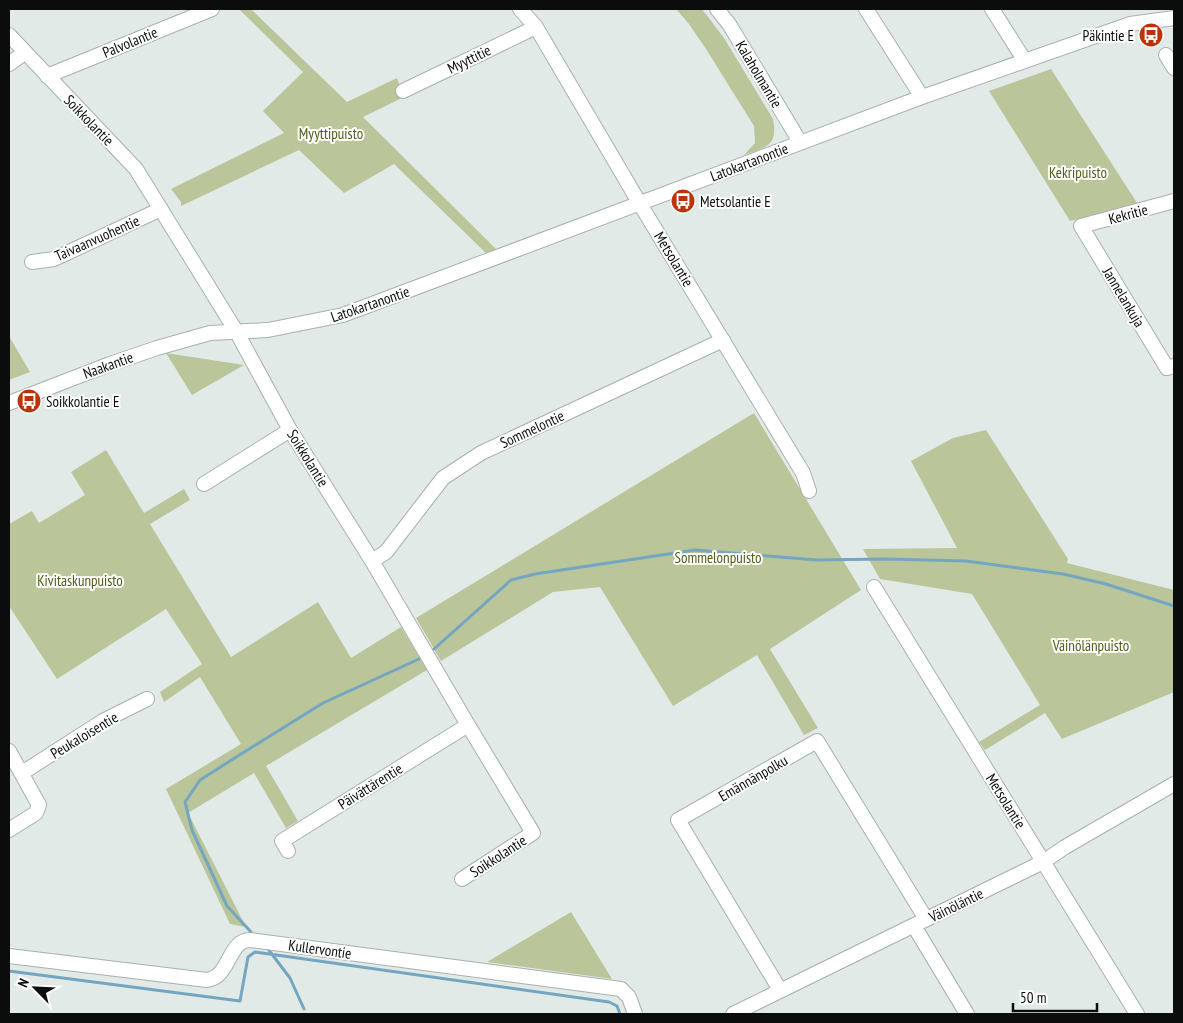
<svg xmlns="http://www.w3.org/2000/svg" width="1183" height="1023" viewBox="0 0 1183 1023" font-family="'PT Sans Narrow',sans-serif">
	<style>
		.green { fill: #bac59a }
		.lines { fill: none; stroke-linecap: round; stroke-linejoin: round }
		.stream { stroke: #74a6c2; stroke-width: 3 }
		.street-casing { stroke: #a8b0ad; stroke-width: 16 }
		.street { stroke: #fff; stroke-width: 14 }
		.labels { text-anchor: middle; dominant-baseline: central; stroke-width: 4; stroke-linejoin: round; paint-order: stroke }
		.poi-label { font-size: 15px; fill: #0b0d0d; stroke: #fff; text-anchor: start }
		.street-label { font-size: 15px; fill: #0b0d0d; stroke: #fff }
		.park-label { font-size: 15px; fill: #505e14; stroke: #fff }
	</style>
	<rect width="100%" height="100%" fill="#e2eae8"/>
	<!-- green -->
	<path class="green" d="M 239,9 L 251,9 L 347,102 L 397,78 L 404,97 L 363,117 L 496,249 L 486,253 L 394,164 L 344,193 L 299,150 L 181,206 L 181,202 L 171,189 L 284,133 L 263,111 L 303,72 Z
		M 676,9 L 702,9 L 724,38 L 773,119 C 778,146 767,147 744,155 L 755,143 L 754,126 L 706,49 L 689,24 Z
		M 1051,69 L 1137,203 L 1070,221 L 989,91 Z
		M 9,336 L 30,372 L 9,380 Z
		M 166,353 L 244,365 L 192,395 Z
		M 754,413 L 861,590 L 770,649 L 818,728 L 804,735 L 757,655 L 673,706 L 600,587 L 553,592 L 441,661 L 416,618 Z
		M 986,430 L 1068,559 L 1067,563 L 1174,590 L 1174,692 L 1062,739 L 1045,713 L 985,750 L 979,742 L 1040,705 L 972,594 L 880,579 L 863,549 L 957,548 L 911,461 L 953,438 Z
		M 106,450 L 144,513 L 184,489 L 190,500 L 150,524 L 231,657 L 318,602 L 351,658 L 401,627 L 427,670 L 266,766 L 298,821 L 286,828 L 254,773 L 188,813 L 246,927 L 230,924 L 166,789 L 241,744 L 200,677 L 164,702 L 160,692 L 202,664 L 166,609 L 57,679 L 9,606 L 9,524 L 32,511 L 39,523 L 85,495 L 71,472 Z
		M 571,912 L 612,979 L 487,962 Z"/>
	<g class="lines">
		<!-- stream -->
		<path class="stream" d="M 434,649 L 511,580 L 535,574 L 695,550 L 817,560 L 885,559 L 966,561 L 1063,574 L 1106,584 L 1174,606
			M 251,932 L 227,906 L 192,830 L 185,802 L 200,780 L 241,754 L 323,703 L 419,659
			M 268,949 L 290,978 L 304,1009
			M 9,971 L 240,1001 L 248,957 L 255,952 L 609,1002 L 617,1006 L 620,1014"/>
		<defs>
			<path id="street" d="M 520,9 L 536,27 L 640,204 L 803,473 L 809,491
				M 717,9 L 729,24 L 800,142
				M 866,9 L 922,97
				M 992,9 L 1025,61
				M 9,35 L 136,169 L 236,331 L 290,430 L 372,561 L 468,725 L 533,833 L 462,879
				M 1166,55 L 1174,68
				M 9,64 L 24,53
				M 47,76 L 212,9
				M 403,91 L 536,27
				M 1174,201 L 1081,226 L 1167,368 L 1174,366
				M 32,262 L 54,259 L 161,209
				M 9,403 L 110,364 L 157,348 L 210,333 L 268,330 L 343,315 L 922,97 L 1130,24 L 1174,18
				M 204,484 L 290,430
				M 372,561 L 386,552 L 443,478 L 481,453 L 723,340
				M 874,587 L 1137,1014
				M 9,751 L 39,805 L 36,813 L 9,830
				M 22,773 L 103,721 L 147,699
				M 288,851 L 282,841 L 468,725
				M 914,926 L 967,1014
				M 9,956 L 207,980 C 211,979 215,978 218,975 C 230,965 232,940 250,940 L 621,989 L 629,997 L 635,1014
				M 780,990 L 678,820 L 817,741 L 926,919
				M 733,1014 L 1043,862 L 1065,847 L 1174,784"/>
		</defs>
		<!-- street casing -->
		<use href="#street" class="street-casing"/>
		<!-- street -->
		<use href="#street" class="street"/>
	</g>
	<!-- icons -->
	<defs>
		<symbol id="bus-disc" viewBox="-11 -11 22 22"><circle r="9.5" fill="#bc3309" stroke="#fff"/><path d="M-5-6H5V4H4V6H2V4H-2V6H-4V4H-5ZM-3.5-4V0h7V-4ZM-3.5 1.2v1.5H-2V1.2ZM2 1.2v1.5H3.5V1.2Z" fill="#fff"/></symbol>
	</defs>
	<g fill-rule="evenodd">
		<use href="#bus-disc" x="1137" y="21" width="28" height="28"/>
		<use href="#bus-disc" x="669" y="187" width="28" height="28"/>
		<use href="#bus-disc" x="15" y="387" width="28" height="28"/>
	</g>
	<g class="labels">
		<!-- poi labels -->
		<g class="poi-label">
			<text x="1134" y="35" text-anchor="end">Päkintie E</text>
			<text x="700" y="201">Metsolantie E</text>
			<text x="46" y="401">Soikkolantie E</text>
		</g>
		<!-- street labels -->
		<g class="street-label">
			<text transform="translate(130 42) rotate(-22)">Palvolantie</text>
			<text transform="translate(469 59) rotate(-26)">Myyttitie</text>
			<text transform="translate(759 74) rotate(59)">Kalaholmantie</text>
			<text transform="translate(89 120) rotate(46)">Soikkolantie</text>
			<text transform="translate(749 162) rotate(-21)">Latokartanontie</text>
			<text transform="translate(1128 214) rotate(-15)">Kekritie</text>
			<text transform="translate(97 238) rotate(-24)">Taivaanvuohentie</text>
			<text transform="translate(674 259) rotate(59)">Metsolantie</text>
			<text transform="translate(1124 297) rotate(59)">Jannelankuja</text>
			<text transform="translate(370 304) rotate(-19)">Latokartanontie</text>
			<text transform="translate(108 365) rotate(-20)">Naakantie</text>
			<text transform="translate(532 429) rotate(-25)">Sommelontie</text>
			<text transform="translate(308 458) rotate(58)">Soikkolantie</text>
			<text transform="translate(84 735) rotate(-31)">Peukaloisentie</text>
			<text transform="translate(753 778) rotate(-30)">Emännänpolku</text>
			<text transform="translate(370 786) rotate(-32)">Päivättärentie</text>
			<text transform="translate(1006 801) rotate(58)">Metsolantie</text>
			<text transform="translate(498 856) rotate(-33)">Soikkolantie</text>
			<text transform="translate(956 905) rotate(-26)">Väinöläntie</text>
			<text transform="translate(320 949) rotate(8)">Kullervontie</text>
		</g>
		<!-- park labels -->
		<g class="park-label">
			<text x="331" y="133">Myyttipuisto</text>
			<text x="1078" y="172">Kekripuisto</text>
			<text x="718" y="557">Sommelonpuisto</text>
			<text x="80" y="580">Kivitaskunpuisto</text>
			<text x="1091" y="645">Väinölänpuisto</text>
		</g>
	</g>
	<!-- border -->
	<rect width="1183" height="1023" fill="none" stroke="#0b0d0d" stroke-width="20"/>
	<!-- north arrow -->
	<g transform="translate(35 988) rotate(294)" stroke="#ffffff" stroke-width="4" paint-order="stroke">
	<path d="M0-4L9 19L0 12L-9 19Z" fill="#0b0d0d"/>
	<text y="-8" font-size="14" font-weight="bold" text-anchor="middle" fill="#0b0d0d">N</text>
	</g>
	<!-- scale -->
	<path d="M1013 1003v8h84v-8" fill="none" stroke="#0b0d0d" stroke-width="2.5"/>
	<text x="1020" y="1003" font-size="15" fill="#0b0d0d" stroke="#ffffff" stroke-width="4" paint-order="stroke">50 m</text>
</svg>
